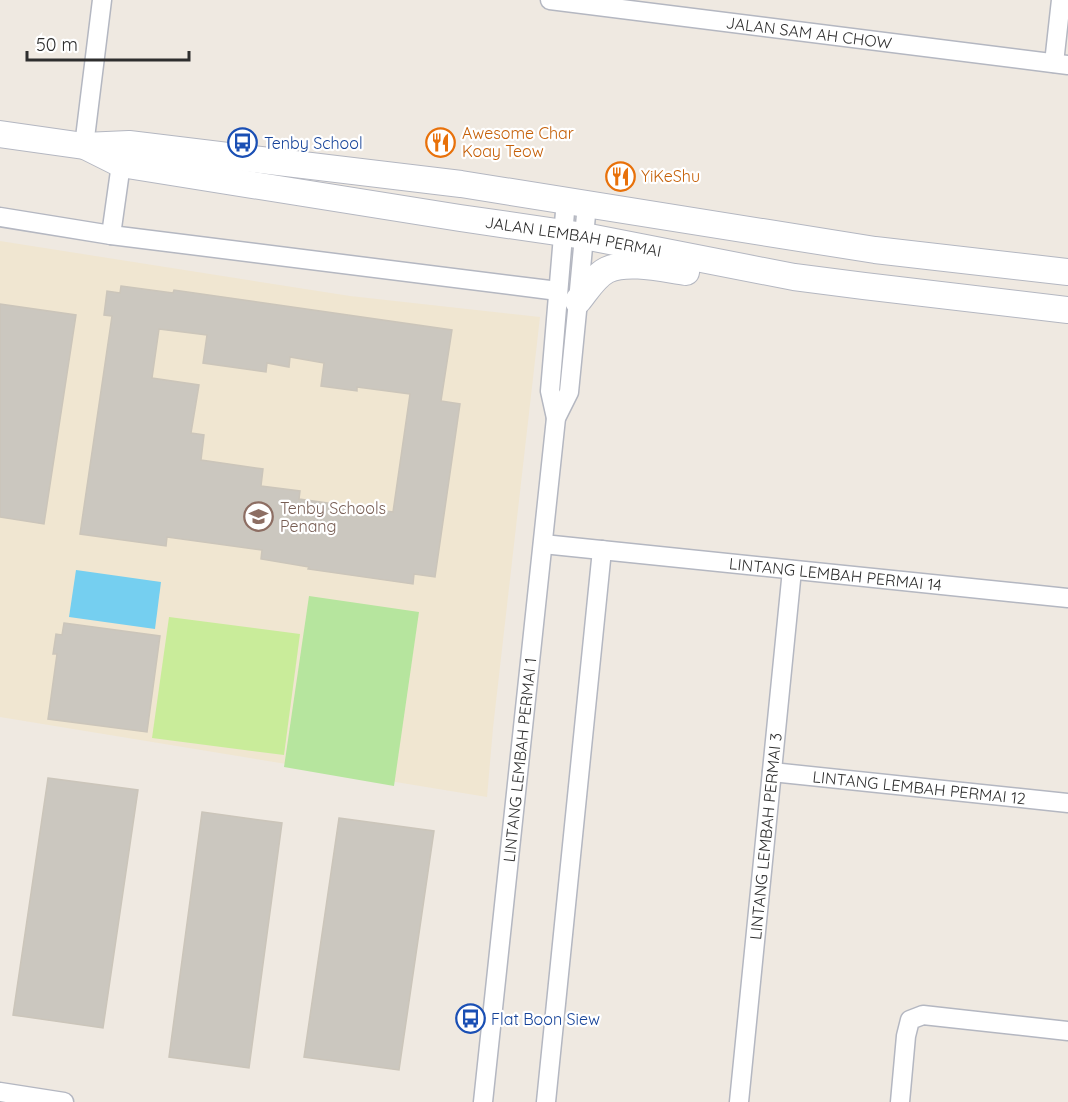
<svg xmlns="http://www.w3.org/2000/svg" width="1068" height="1102" viewBox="0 0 1068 1102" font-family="Quicksand,sans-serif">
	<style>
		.education { fill: #f0e6d1 }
		.green { fill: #b6e59e }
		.pitch { fill: #c9ec9a }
		.water { fill: #75cff0 }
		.building { fill: #cbc7bf; stroke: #cbc5ba; stroke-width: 1.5; fill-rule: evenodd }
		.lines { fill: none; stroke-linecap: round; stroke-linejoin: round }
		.minor-casing { stroke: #b4b7c1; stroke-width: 21 }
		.secondary-casing { stroke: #b4b7c1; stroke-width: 28 }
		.minor { stroke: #fff; stroke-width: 18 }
		.secondary { stroke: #fff; stroke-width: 26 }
		.labels { text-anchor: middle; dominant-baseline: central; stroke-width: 4.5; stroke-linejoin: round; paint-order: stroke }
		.street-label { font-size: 16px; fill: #2e2e2e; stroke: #fff }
		.food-label { font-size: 16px; fill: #c56008; stroke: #fff; text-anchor: start }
		.transit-label { font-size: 16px; fill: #164399; stroke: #fff; text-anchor: start }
		.education-label { font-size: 16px; fill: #785e54; stroke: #fff; text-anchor: start }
	</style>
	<rect width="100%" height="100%" fill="#efe9e1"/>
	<!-- education -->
	<path class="education" d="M 0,241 L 350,296 L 540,317 L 493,728 L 487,797 L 0,717 Z"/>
	<!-- green -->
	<path class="green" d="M 309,596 L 419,612 L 394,786 L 284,767 Z"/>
	<!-- pitch -->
	<path class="pitch" d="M 169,617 L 300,634 L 284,755 L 152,738 Z"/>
	<!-- water -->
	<path class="water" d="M 76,570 L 161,582 L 155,629 L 69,617 Z"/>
	<!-- building -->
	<path class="building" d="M 121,286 L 173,293 L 174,290 L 452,330 L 441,401 L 460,404 L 435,577 L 414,574 L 413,584 L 308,569 L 309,567 L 261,559 L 262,550 L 167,537 L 166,546 L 80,534 L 112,316 L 104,315 L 107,291 L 120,293 ZM 159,329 L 207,335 L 203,363 L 266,372 L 267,363 L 289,367 L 290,357 L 324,363 L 321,386 L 357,391 L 357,387 L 410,394 L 393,512 L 299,499 L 300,491 L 261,486 L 263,469 L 201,460 L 204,435 L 191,433 L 199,385 L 152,378 Z
		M 0,304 L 76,315 L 44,524 L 0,517 Z
		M 64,623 L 160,636 L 147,732 L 48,719 L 57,654 L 53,654 L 56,634 L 62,635 Z
		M 48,778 L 138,790 L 103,1028 L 13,1015 Z
		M 202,812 L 282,823 L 249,1068 L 169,1057 Z
		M 339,818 L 434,831 L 399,1070 L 304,1057 Z"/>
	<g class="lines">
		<defs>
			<g id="minor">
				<path id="s1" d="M 550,0 L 1068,65"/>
				<path d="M 1054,63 L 1061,0"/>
				<path d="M 84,146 L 102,0"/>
				<path d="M 0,217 L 111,235 L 558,291"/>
				<path d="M 111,235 L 121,164"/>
				<path d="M 556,418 L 550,391 L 566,200"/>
				<path id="s2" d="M 543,544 L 1068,598"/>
				<path id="s3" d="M 772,772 L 1068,803"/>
				<path d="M 0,1092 L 64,1102"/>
				<path id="s4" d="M 483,1102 L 556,418 L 569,392 L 578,301 L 587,204"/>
				<path d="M 546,1102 L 602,550"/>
				<path id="s5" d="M 739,1102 L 792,570"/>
				<path d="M 900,1102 L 906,1036 L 910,1020 L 923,1015 L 1068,1031"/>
			</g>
			<g id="secondary">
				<path d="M 0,134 L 84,146 L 129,144 L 461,184 L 875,250 L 1068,272"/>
				<path id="s6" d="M 87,147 L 121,164 L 460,218 L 584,236 L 794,277 L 864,286 L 1068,310"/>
				<path d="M 578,301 C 587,290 595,276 607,270 C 628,260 664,269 686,272"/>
			</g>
		</defs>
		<!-- minor casing -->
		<use href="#minor" class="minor-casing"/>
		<!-- secondary casing -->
		<use href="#secondary" class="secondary-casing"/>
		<!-- minor -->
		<use href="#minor" class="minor"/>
		<!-- secondary -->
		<use href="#secondary" class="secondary"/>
	</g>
	<!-- icons -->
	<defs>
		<symbol id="restaurant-ring" viewBox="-11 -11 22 22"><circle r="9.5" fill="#fff" stroke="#e8710a" stroke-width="1.5"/><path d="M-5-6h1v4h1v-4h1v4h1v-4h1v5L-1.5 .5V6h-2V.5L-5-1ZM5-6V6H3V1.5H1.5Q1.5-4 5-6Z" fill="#e8710a"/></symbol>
		<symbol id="bus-ring" viewBox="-11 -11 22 22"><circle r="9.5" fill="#fff" stroke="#1a4fb4" stroke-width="1.5"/><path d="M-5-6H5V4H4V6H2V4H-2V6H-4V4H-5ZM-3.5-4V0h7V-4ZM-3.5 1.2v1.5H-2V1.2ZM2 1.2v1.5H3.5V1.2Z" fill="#1a4fb4"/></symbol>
		<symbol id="school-ring" viewBox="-11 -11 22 22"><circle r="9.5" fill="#fff" stroke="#8d6e63" stroke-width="1.5"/><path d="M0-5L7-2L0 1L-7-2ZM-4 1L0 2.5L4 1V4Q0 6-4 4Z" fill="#8d6e63"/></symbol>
	</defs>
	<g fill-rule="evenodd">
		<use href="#restaurant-ring" x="424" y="126" width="33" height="33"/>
		<use href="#bus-ring" x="226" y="126" width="33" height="33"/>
		<use href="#restaurant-ring" x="604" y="160" width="33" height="33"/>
		<use href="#school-ring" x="242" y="500" width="33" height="33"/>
		<use href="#bus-ring" x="454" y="1002" width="33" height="33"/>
	</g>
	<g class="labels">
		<!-- street labels -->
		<g class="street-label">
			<text stroke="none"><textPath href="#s1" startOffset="261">JALAN SAM AH CHOW</textPath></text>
			<text stroke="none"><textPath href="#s6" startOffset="496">JALAN LEMBAH PERMAI</textPath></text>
			<text stroke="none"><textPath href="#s2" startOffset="294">LINTANG LEMBAH PERMAI 14</textPath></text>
			<text stroke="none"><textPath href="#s4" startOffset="344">LINTANG LEMBAH PERMAI 1</textPath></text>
			<text stroke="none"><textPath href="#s3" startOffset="148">LINTANG LEMBAH PERMAI 12</textPath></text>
			<text stroke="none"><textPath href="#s5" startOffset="267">LINTANG LEMBAH PERMAI 3</textPath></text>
		</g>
		<!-- food labels -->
		<g class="food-label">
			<text x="462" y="133">Awesome Char<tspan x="462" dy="18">Koay Teow</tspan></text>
			<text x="641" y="176">YiKeShu</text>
		</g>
		<!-- transit labels -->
		<g class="transit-label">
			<text x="264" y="143">Tenby School</text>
			<text x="491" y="1019">Flat Boon Siew</text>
		</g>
		<!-- education labels -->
		<g class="education-label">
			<text x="280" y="508">Tenby Schools<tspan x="280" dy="18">Penang</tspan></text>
		</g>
	</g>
	<!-- scale -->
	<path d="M27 51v9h162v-9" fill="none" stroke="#2e2e2e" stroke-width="3"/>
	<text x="36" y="51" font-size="18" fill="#2e2e2e" stroke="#ffffff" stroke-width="4.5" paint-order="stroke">50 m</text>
</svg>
